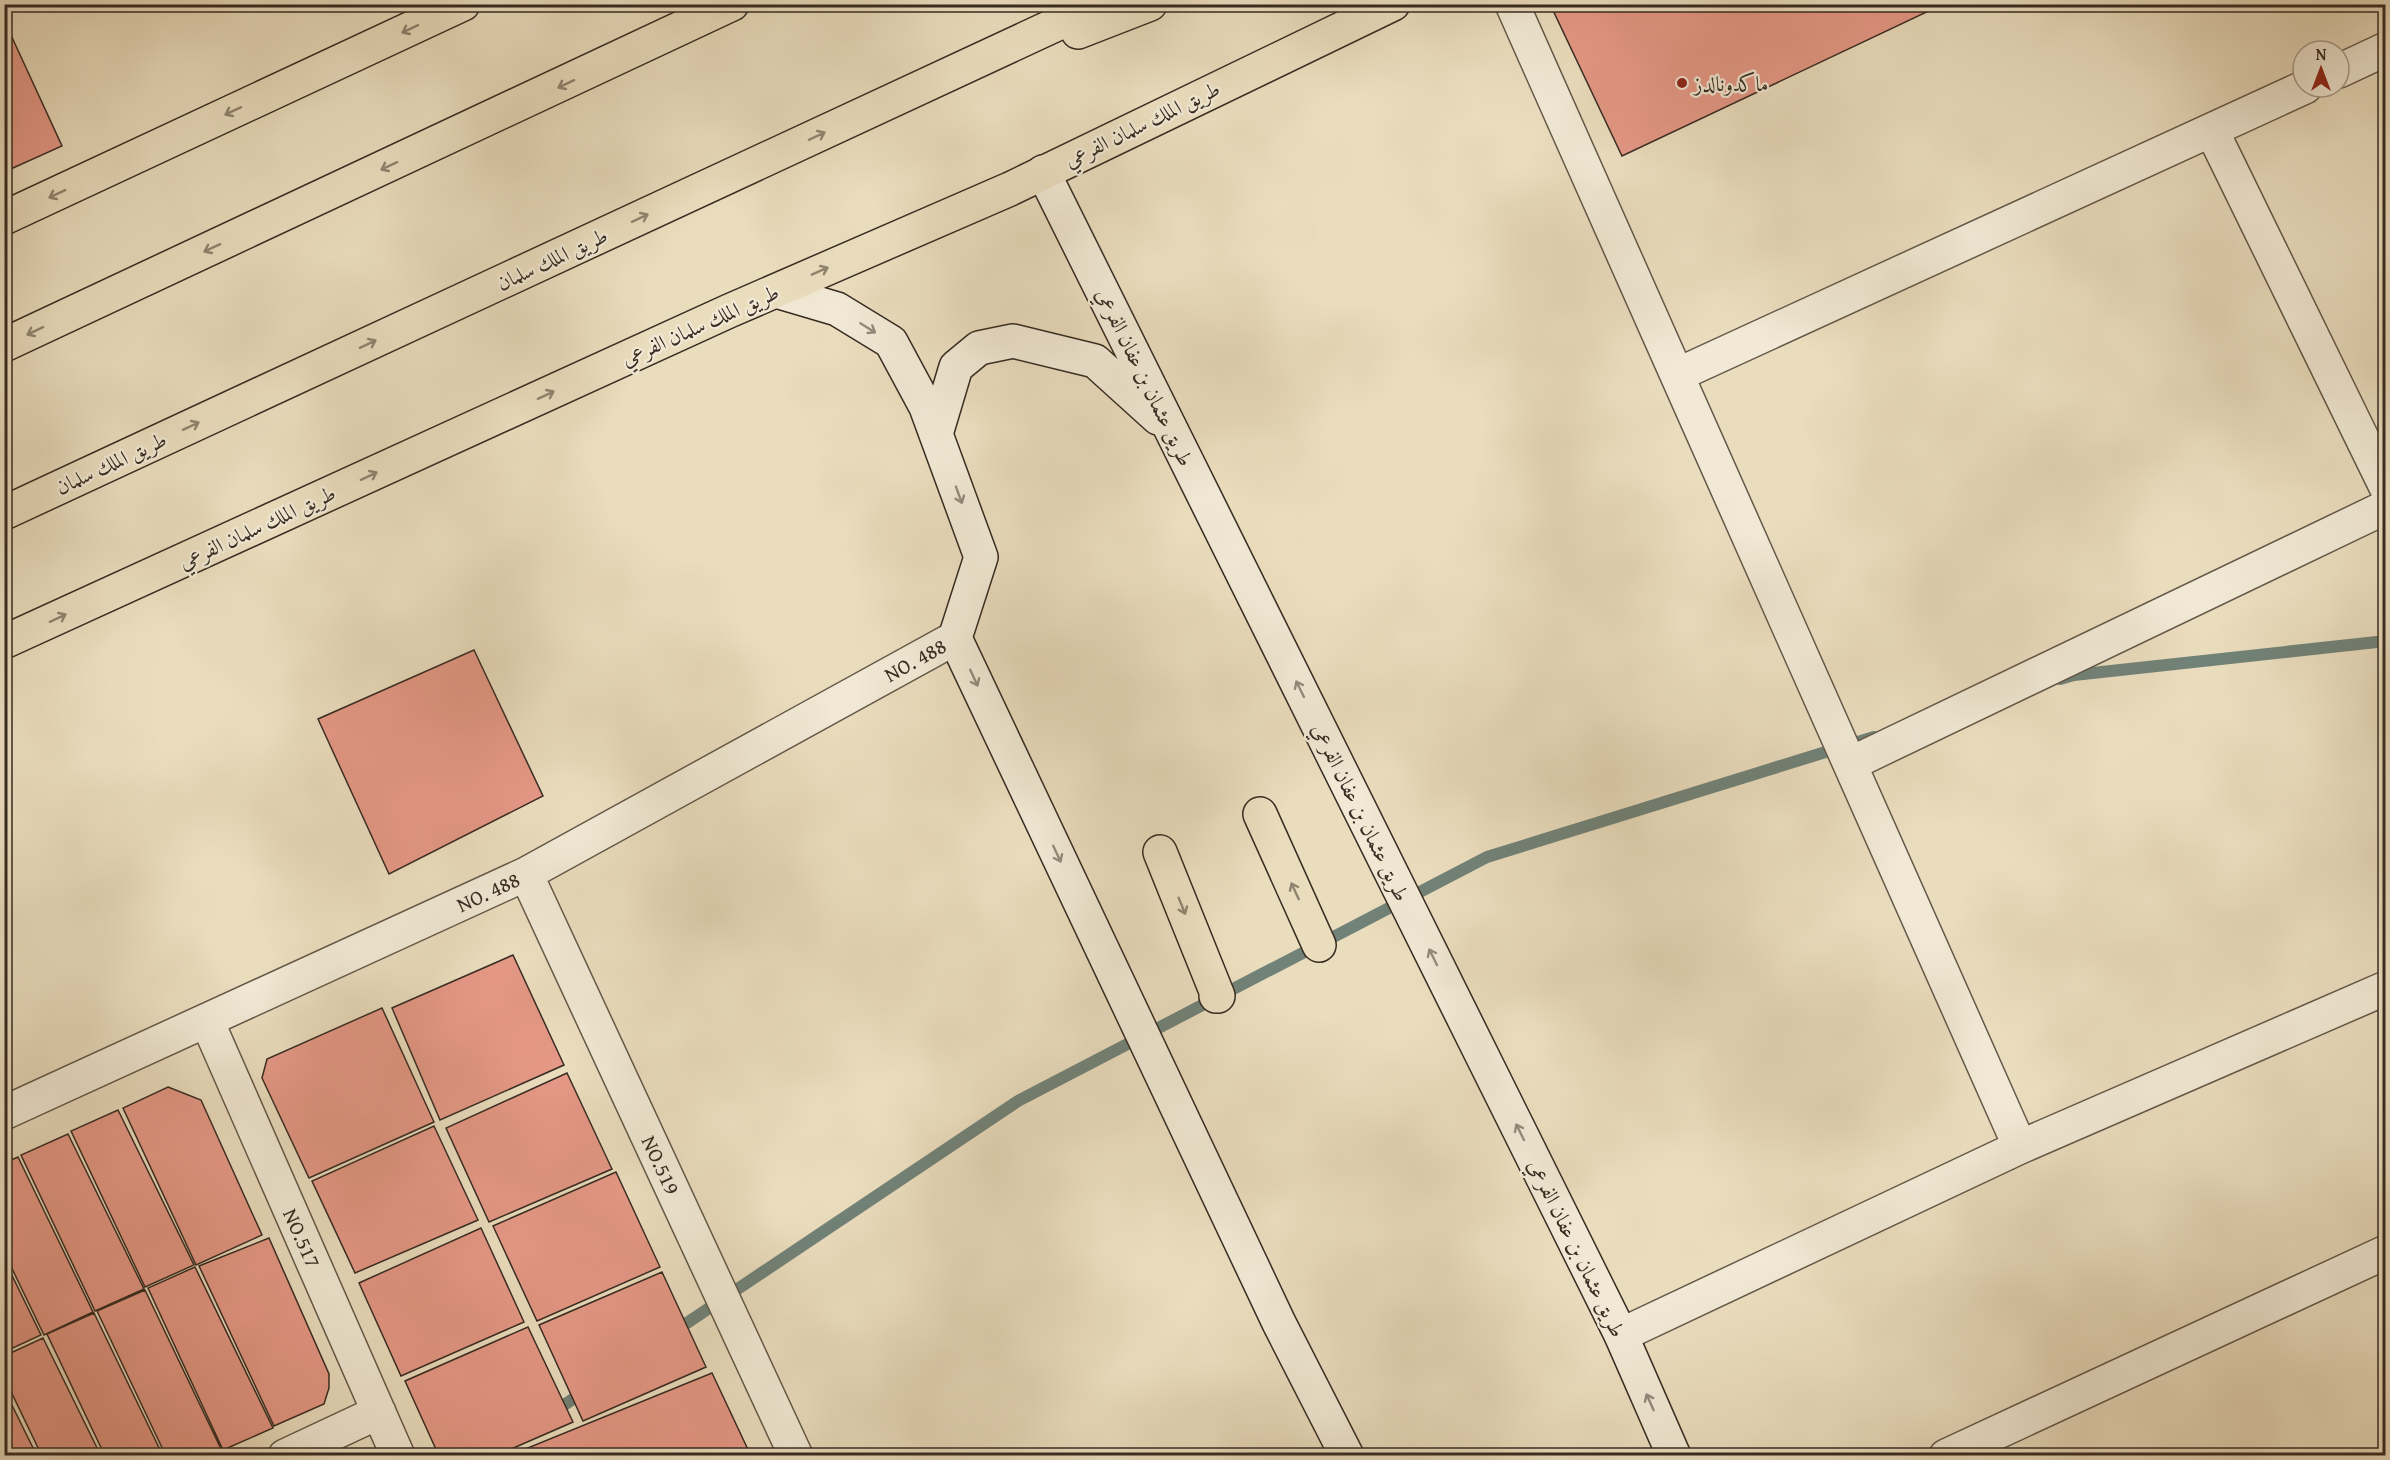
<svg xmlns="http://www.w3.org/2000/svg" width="2390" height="1460" viewBox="0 0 2390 1460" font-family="'Gentium Book Plus',Amiri,serif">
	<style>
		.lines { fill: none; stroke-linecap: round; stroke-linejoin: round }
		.stream { stroke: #718278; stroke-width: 12 }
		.building { fill: #e59886; stroke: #372b22; stroke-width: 1.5 }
		.street-casing { stroke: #645849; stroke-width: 36 }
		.secondary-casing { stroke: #372b22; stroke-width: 36 }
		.primary-casing { stroke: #372b22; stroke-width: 36 }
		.highway-casing { stroke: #372b22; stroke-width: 36 }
		.street { stroke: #f1e9d5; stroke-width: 33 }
		.secondary { stroke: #f1e9d5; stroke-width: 33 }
		.primary { stroke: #eaddbe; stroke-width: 33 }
		.highway { stroke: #eaddbe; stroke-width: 33 }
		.oneway { stroke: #908470 }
		.oneway2 { stroke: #948a7c }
		.poi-dot { fill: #8f2418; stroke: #f1e9d5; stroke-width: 2 }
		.labels { text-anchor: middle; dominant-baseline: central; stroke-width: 4.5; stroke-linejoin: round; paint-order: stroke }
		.poi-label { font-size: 21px; fill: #372b22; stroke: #f1e9d5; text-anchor: start }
		.street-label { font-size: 21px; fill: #372b22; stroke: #f1e9d5 }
	</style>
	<rect width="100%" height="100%" fill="#eaddbe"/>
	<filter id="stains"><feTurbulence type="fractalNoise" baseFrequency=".00333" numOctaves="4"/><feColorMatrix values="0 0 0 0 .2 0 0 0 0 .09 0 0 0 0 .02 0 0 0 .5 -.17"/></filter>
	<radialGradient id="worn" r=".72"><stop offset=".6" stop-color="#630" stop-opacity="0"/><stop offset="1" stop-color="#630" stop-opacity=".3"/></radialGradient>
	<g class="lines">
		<!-- stream -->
		<path class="stream" d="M 2060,679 L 2074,675 L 2386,641
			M 672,1333 L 1018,1101 L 1487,857 L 1874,737
			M 552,1413 L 585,1391"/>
	</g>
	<!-- building -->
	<path class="building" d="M 1550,4 L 1928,4 L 1931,10 L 1622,156 Z
		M 4,20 L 62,146 L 4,172 Z
		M 474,650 L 543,796 L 389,874 L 318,719 Z
		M 513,955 L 564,1065 L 440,1120 L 392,1008 Z
		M 382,1008 L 434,1122 L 309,1178 L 262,1078 L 267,1059 Z
		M 567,1073 L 612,1169 L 489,1222 L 446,1128 Z
		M 168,1087 L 201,1100 L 262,1235 L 196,1265 L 123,1108 Z
		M 118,1110 L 194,1265 L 145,1287 L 71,1131 Z
		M 434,1126 L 478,1220 L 355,1273 L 312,1181 Z
		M 68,1134 L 144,1289 L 95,1311 L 21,1155 Z
		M 18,1157 L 93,1312 L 44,1335 L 4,1252 L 4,1163 Z
		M 616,1172 L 660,1267 L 537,1321 L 493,1226 Z
		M 481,1228 L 524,1322 L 401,1376 L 359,1283 Z
		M 269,1238 L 329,1374 L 329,1388 L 324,1404 L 274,1426 L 199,1266 Z
		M 4,1259 L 41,1335 L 4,1352 Z
		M 195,1267 L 273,1428 L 223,1450 L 148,1288 Z
		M 662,1272 L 706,1367 L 583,1421 L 539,1325 Z
		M 145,1290 L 222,1451 L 212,1456 L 166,1456 L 97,1311 Z
		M 94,1313 L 163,1456 L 105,1456 L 47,1334 Z
		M 528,1327 L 573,1422 L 495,1456 L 439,1456 L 405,1381 Z
		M 43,1338 L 101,1456 L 42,1456 L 4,1377 L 4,1356 Z
		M 712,1373 L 751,1456 L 508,1456 Z
		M 4,1389 L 37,1456 L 4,1456 Z"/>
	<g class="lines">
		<defs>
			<path id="street" d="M 1512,4 L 2020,1147
				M 2339,71 L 2386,49
				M 2212,131 L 2386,487
				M 1677,375 L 2305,87
				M 1850,764 L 2386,507
				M 526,874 L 796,1456
				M 207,1021 L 398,1456
				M 4,1113 L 526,874 L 955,638
				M 1621,1335 L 2020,1147 L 2386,988
				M 285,1456 L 379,1412
				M 1946,1456 L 2386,1252"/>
			<path id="secondary" d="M 1043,172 L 1621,1335 L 1674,1456
				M 776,291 L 837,309 L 891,342 L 926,407 L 981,557 L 955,638 L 1279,1323 L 1347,1456
				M 936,434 L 956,367 L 979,348 L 1013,341 L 1095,361 L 1158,418"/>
			<path id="primary" d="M 4,218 L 463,4
				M 4,642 L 729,311 L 1010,189 L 1393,4
				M 1260,814 L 1319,945
				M 1160,852 L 1218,996 L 1216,996"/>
			<path id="highway" d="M 1078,32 L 1150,4
				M 4,345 L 732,4
				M 4,513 L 1100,4"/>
		</defs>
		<!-- street casing -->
		<use href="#street" class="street-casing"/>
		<!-- secondary casing -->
		<use href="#secondary" class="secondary-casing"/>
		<!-- primary casing -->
		<use href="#primary" class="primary-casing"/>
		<!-- highway casing -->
		<use href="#highway" class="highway-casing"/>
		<!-- street -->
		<use href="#street" class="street"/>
		<!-- secondary -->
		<use href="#secondary" class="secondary"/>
		<!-- primary -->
		<use href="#primary" class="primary"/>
		<!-- highway -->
		<use href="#highway" class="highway"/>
	</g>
	<!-- one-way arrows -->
	<defs><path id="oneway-shaft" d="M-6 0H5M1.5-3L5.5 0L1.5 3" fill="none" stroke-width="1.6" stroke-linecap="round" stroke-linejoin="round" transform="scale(1.5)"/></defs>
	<g class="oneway">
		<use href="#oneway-shaft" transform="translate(410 29) rotate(155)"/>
		<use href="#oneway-shaft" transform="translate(566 84) rotate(155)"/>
		<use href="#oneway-shaft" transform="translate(233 111) rotate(155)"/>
		<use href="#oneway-shaft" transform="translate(817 136) rotate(-25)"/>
		<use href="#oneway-shaft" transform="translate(389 166) rotate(155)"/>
		<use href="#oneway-shaft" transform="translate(57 194) rotate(155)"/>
		<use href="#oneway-shaft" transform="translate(640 218) rotate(-25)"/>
		<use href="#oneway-shaft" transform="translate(212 248) rotate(155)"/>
		<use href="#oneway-shaft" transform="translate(820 271) rotate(-24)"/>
		<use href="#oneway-shaft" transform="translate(35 331) rotate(155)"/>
		<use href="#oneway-shaft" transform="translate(368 344) rotate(-25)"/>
		<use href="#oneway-shaft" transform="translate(546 395) rotate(-25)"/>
		<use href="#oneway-shaft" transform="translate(191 426) rotate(-25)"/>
		<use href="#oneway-shaft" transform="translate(369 476) rotate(-25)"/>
		<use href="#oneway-shaft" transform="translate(58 618) rotate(-25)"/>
		<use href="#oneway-shaft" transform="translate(1295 891) rotate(-115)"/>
		<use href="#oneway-shaft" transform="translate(1182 906) rotate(68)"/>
	</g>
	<g class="oneway2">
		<use href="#oneway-shaft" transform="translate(868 328) rotate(32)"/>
		<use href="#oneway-shaft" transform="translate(959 495) rotate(70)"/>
		<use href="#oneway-shaft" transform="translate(974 678) rotate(65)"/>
		<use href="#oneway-shaft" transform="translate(1300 689) rotate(-116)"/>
		<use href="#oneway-shaft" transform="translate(1057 854) rotate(65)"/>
		<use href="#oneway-shaft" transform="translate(1433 957) rotate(-116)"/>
		<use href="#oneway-shaft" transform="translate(1520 1132) rotate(-116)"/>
		<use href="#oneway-shaft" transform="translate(1650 1402) rotate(-114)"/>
	</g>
	<!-- markers -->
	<circle class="poi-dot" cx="1682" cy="83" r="6"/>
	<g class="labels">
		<!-- poi labels -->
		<g class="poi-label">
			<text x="1694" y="83">ماكدونالدز</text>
		</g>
		<!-- street labels -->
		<g class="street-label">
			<text transform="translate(1142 124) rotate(-26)">طريق الملك سلمان الفرعي</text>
			<text transform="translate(552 259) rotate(-25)">طريق الملك سلمان</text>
			<text transform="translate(700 325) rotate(-24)">طريق الملك سلمان الفرعي</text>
			<text transform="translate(1145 377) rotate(64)">طريق عثمان بن عفان الفرعي</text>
			<text transform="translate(111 463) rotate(-25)">طريق الملك سلمان</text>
			<text transform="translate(257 527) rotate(-25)">طريق الملك سلمان الفرعي</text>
			<text transform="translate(915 660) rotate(-29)">NO. 488</text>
			<text transform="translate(1361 812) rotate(64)">طريق عثمان بن عفان الفرعي</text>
			<text transform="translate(488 892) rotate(-25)">NO. 488</text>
			<text transform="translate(661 1165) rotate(65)">NO.519</text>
			<text transform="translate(302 1238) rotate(66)">NO.517</text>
			<text transform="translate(1577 1248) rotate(64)">طريق عثمان بن عفان الفرعي</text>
		</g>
	</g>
	<!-- margin -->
	<rect width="2390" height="1460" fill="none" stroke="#eaddbe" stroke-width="24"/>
	<rect x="6" y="6" width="2378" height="1448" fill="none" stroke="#372b22" stroke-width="3"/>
	<rect x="12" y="12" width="2366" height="1436" fill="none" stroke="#372b22" stroke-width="1.5"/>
	<!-- north arrow -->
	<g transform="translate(2321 69)"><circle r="28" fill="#f1e9d5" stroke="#a79d8d" stroke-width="1.5"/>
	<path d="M0-4.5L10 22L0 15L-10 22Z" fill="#8f2418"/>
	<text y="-9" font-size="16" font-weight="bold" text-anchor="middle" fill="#372b22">N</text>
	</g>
	<rect width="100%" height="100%" filter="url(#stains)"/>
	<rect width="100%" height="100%" fill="url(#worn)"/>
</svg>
